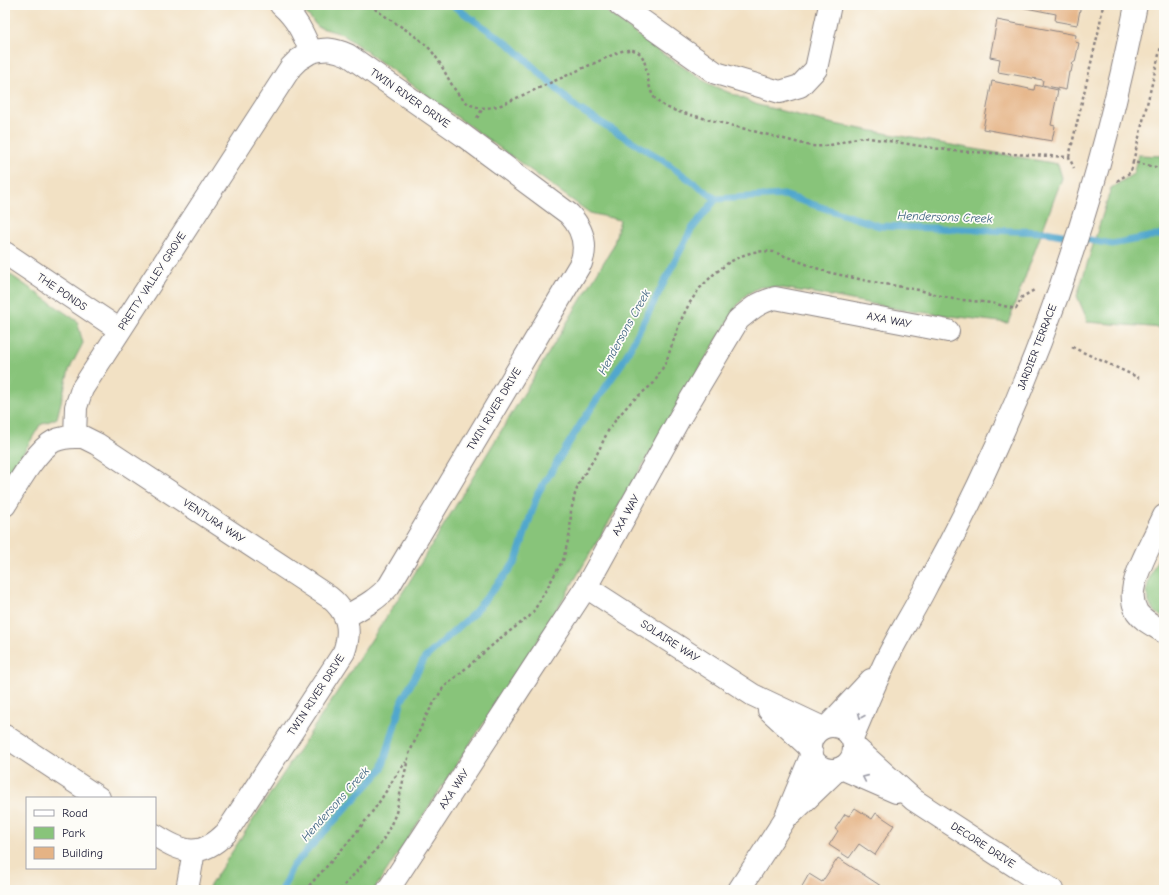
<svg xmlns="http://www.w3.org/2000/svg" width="1169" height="895" viewBox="0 0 1169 895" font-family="'Comic Neue',sans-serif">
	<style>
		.green { fill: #88c47a; stroke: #55735a }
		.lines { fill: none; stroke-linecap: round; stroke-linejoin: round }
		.stream { stroke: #51a7cd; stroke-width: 7 }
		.building { fill: #e5b385 }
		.minor-casing { stroke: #8a8280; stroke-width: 24 }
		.tertiary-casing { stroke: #8a8280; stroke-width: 24 }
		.path { stroke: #8a8280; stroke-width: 2.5; stroke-dasharray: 3 3; stroke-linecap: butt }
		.minor { stroke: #fff; stroke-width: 22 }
		.tertiary { stroke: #fff; stroke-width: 22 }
		.oneway { stroke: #9c9ca7 }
		.labels { text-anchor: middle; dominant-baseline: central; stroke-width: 3.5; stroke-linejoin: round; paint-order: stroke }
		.street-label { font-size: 11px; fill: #22223b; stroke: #fdfcf7 }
		.water-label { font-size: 12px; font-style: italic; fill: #375e7d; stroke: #fdfcf7 }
	</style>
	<rect width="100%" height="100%" fill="#fdfcf7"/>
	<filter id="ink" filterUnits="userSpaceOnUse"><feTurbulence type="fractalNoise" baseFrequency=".025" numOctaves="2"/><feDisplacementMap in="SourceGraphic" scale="8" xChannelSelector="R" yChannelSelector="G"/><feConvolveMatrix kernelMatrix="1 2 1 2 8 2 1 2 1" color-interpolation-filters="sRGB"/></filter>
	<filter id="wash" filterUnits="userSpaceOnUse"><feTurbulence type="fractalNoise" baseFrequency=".012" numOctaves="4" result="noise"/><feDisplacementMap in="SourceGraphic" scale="16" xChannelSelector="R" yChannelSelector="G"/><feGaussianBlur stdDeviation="0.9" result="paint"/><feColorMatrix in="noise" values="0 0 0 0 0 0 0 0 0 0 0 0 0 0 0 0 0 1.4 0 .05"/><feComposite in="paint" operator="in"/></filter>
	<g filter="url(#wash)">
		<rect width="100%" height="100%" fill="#f2e1c4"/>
		<!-- green -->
		<path class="green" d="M 299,5 L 598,5 L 660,52 L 709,84 L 758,105 L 834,124 L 1058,164 L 1062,178 L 1008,323 L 903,310 L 826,295 L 775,287 L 760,287 L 747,294 L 737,306 L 711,350 L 543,633 L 374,890 L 207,890 L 408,584 L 613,247 L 620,220 L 590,213 L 342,34 L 318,27 Z
			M 1138,155 L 1164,156 L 1164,328 L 1087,322 L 1086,317 L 1077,296 L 1111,188 L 1133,174 Z
			M 5,271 L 77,321 L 83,343 L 69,370 L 57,418 L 40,425 L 19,460 L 5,481 Z
			M 1164,546 L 1164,618 C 1132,600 1153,570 1164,546 Z"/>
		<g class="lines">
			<!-- stream -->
			<path class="stream" d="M 452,5 L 511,46 L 577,108 L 661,159 L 716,199
				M 282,890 L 292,867 L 382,769 L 402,700 L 425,658 L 474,613 L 516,561 L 538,493 L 580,425 L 624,360 L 691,230 L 716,199 L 784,195 L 879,226 L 1045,232 L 1112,244 L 1164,234"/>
		</g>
		<g id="blocks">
			<!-- building -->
			<path class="building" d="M 1011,5 L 1081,5 L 1077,25 L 1055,21 L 1056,14 Z
				M 997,20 L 1076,35 L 1075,42 L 1079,43 L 1075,62 L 1073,62 L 1071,72 L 1069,72 L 1066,90 L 1042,85 L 1043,80 L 998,72 L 1000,59 L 990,57 Z
				M 992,81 L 1034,90 L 1035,85 L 1058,90 L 1051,125 L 1055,126 L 1052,141 L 983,129 Z
				M 855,808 L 872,819 L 876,813 L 894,825 L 875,855 L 859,844 L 849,858 L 829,845 L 838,831 L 835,829 L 845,814 L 849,816 Z
				M 838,858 L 887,890 L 800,890 L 809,874 L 822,882 Z"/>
		</g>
	</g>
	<g filter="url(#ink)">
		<use href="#blocks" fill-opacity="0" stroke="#8a8280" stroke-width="1"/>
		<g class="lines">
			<defs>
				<path id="minor" d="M 281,5 C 297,19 303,33 311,52 C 327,48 334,49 348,55 L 464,136 L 569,214 C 582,228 588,244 581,263 L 389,586 C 377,600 361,608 345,617
					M 620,5 L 716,73 L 780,92 L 800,86 L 816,69 L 830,5
					M 5,253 L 120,330
					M 75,437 L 83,437 L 97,444 L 329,597 C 348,612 352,629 344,652 L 226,833 C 200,859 183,853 155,835
					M 5,505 C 16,487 36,450 54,441 C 61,438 68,437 75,437 L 76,407 L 82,389 L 291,67 L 298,60 L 311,52
					M 1164,516 C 1155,536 1135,571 1133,591 C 1132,598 1133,605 1137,612 C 1143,621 1155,626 1164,632
					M 586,587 L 753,695 L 823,728
					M 769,710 L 810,748
					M 5,736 L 99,798
					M 854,746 L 914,800 L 1052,890
					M 841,768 L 896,792
					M 187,890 L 194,851
					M 388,890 L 586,587 L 679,419 L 738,320 C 752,308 758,303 775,298 L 948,331"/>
				<path id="tertiary" d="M 828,726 L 871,680
					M810 748a22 22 0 1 1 44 0a22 22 0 1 1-44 0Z
					M 852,738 C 862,715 871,692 882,669 C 895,640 913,613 927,585 C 952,540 975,494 996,447 C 1060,307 1107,155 1136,5
					M 791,814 L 838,769
					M 739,890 L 785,819 L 812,754"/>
			</defs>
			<!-- minor casing -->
			<use href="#minor" class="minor-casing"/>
			<!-- tertiary casing -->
			<use href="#tertiary" class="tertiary-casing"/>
			<!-- path -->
			<path class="path" d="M 370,5 C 388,20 410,30 427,46 C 453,72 453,120 501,105 L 619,52 C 656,40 640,84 657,101 C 666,109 679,112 691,115 L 811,146 C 832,148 843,140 863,137 L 953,151 L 1069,157 L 1074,168
				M 477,118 L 483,108
				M 1069,157 L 1099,29 L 1103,5
				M 1133,162 L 1164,34
				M 1117,181 L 1131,172 L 1133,162 L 1164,169
				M 1072,347 L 1139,378
				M 305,890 C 330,863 354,837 375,808 C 386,793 394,776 406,762
				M 340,890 L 380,845 L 388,831 L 396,813 L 409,754 L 426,716 L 443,688 L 503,636 L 529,617 L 535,609 L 563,560 L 570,533 L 571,511 L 575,494 L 580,481 L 597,454 L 608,431 L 617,418 L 631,402 L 654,383 L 666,362 L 680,322 L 689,304 L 699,289 L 714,274 L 728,263 L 741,256 L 753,252 L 764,251 L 774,252 L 827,272 L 868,281 L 919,290 L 953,299 L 992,303 L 1016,309 L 1022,297 L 1036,289"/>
			<!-- minor -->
			<use href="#minor" class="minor"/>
			<!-- tertiary -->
			<use href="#tertiary" class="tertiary"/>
		</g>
		<!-- one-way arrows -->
		<defs><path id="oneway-chevron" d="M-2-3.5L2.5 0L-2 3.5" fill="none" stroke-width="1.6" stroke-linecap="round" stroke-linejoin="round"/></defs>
		<g class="oneway">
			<use href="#oneway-chevron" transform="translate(861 716) rotate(113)"/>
			<use href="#oneway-chevron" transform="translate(865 778) rotate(-156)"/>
		</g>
	</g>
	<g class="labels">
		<!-- street labels -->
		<g class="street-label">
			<text transform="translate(410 98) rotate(35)">TWIN RIVER DRIVE</text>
			<text transform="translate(152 281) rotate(-57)">PRETTY VALLEY GROVE</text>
			<text transform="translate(62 292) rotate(34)">THE PONDS</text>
			<text transform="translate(889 320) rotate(11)">AXA WAY</text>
			<text transform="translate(1037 347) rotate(-69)">JARDIER TERRACE</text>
			<text transform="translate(494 409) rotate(-59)">TWIN RIVER DRIVE</text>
			<text transform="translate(626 515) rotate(-61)">AXA WAY</text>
			<text transform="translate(214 521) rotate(33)">VENTURA WAY</text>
			<text transform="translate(670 641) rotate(33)">SOLAIRE WAY</text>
			<text transform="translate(316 695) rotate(-57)">TWIN RIVER DRIVE</text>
			<text transform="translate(454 789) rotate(-57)">AXA WAY</text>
			<text transform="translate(983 845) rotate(33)">DECORE DRIVE</text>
		</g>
		<!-- water labels -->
		<g class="water-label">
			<text transform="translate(945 217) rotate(2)">Hendersons Creek</text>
			<text transform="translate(624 332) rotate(-61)">Hendersons Creek</text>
			<text transform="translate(335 804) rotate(-48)">Hendersons Creek</text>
		</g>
	</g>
	<!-- margin -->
	<rect width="1169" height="895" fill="none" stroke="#fdfcf7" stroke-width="20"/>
	<!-- legend -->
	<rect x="26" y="797" width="130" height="72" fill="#fdfcf7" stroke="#a5a5ac"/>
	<rect x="34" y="810" width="20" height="6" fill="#ffffff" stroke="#a5a5ac"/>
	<text x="62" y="817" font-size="12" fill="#22223b">Road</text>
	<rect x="34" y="827" width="20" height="12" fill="#88c47a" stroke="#a5a5ac"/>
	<text x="62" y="837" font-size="12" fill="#22223b">Park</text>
	<rect x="34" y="847" width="20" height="12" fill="#e5b385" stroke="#a5a5ac"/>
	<text x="62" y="857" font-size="12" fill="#22223b">Building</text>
</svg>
